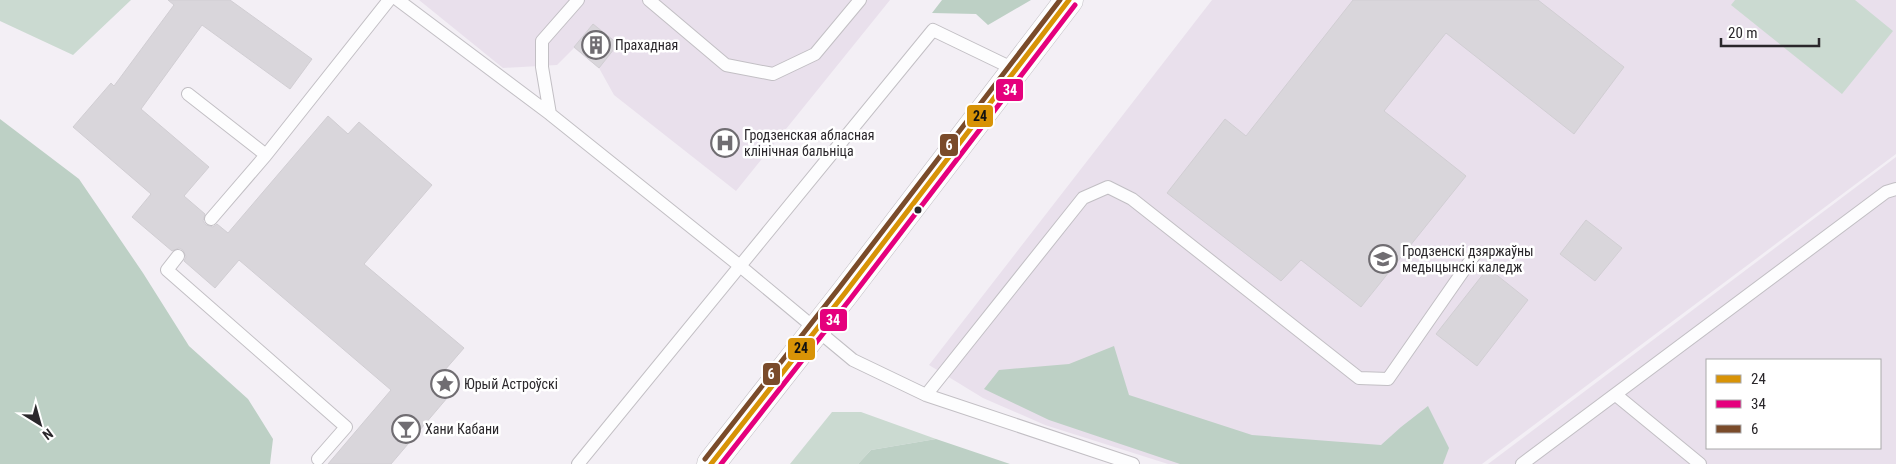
<svg xmlns="http://www.w3.org/2000/svg" width="1896" height="464" viewBox="0 0 1896 464" font-family="'Roboto Condensed',sans-serif">
	<style>
		.built { fill: #e9e0ec; fill-rule: evenodd }
		.green { fill: #cbdad1 }
		.forest { fill: #bdd0c5 }
		.building { fill: #d9d6db; stroke: #d1ced3 }
		.lines { fill: none; stroke-linecap: round; stroke-linejoin: round }
		.lane-casing { stroke: #c2bfc4; stroke-width: 14 }
		.secondary-casing { stroke: #c2bfc4; stroke-width: 29 }
		.lane { stroke: #fdfdfe; stroke-width: 12 }
		.secondary { stroke: #fdfdfe; stroke-width: 28 }
		.bus-1-casing { stroke: #fff; stroke-width: 9 }
		.bus-2-casing { stroke: #fff; stroke-width: 9 }
		.bus-3-casing { stroke: #fff; stroke-width: 9 }
		.bus-1 { stroke: #d89306; stroke-width: 5 }
		.bus-2 { stroke: #e5007d; stroke-width: 5 }
		.bus-3 { stroke: #7a4b2a; stroke-width: 5 }
		.bus-dot { fill: #2a272b; stroke: #fff; stroke-width: 2 }
		.labels { text-anchor: middle; dominant-baseline: central; stroke-width: 5; stroke-linejoin: round; paint-order: stroke }
		.poi-label { font-size: 14px; fill: #2a272b; stroke: #fff; text-anchor: start }
		.line-badge { stroke: #fff; stroke-width: 2 }
		.badge-label { font-size: 14px; text-anchor: middle; font-weight: bold; fill: #fff }
		.pale-badge-label { font-size: 14px; text-anchor: middle; font-weight: bold; fill: #111 }
	</style>
	<rect width="100%" height="100%" fill="#f3eff5"/>
	<!-- built -->
	<path class="built" d="M 419,0 L 890,0 L 736,191 L 614,95 L 599,68 L 574,48 L 557,65 L 503,68 Z
		M 1212,0 L 1896,0 L 1896,154 L 1482,464 L 1168,464 L 1045,425 L 983,398 L 929,365 Z
		M 1896,157 L 1896,464 L 1488,464 ZM 1707,360 L 1880,360 L 1880,448 L 1707,448 Z"/>
	<!-- green -->
	<path class="green" d="M 0,0 L 131,0 L 73,55 L 0,21 Z
		M 1735,0 L 1855,0 L 1893,31 L 1842,94 L 1731,5 Z
		M 832,412 L 861,412 L 936,439 L 871,450 L 858,464 L 790,464 Z"/>
	<!-- forest -->
	<path class="forest" d="M 942,0 L 1031,0 L 988,25 L 976,14 L 932,13 Z
		M 0,119 L 79,179 L 143,273 L 189,346 L 248,399 L 273,439 L 270,464 L 0,464 Z
		M 1114,346 L 1129,395 L 1252,435 L 1381,445 L 1401,427 L 1428,406 L 1449,448 L 1443,464 L 1180,464 L 1049,420 L 984,389 L 999,370 L 1069,364 Z
		M 936,439 L 1010,464 L 858,464 L 871,450 Z"/>
	<!-- building -->
	<path class="building" d="M 168,0 L 230,0 L 312,59 L 290,89 L 202,25 L 141,109 L 209,167 L 184,196 L 205,214 L 203,221 L 206,225 L 213,227 L 217,224 L 228,233 L 328,116 L 348,134 L 359,122 L 432,185 L 364,264 L 464,348 L 438,378 L 453,391 L 391,464 L 328,464 L 391,390 L 239,260 L 215,288 L 184,261 L 186,257 L 183,250 L 179,248 L 172,251 L 132,217 L 151,194 L 73,127 L 111,83 L 114,86 L 174,5 Z
		M 1353,0 L 1538,0 L 1624,67 L 1574,134 L 1446,33 L 1384,111 L 1466,176 L 1361,307 L 1301,260 L 1281,281 L 1167,193 L 1225,119 L 1246,136 Z
		M 593,24 L 618,44 L 599,68 L 574,47 Z
		M 1586,220 L 1622,248 L 1595,281 L 1560,254 Z
		M 1488,268 L 1528,300 L 1477,366 L 1436,334 Z"/>
	<g class="lines">
		<defs>
			<path id="lane" d="M 398,0 L 550,114 L 740,266 L 853,360 L 926,395 L 1133,464
				M 649,0 L 726,65 L 773,74 L 815,54 L 860,0
				M 188,94 L 266,155 L 389,0
				M 550,114 L 542,67 L 542,41 L 578,0
				M 211,219 L 266,155
				M 178,256 L 167,270 L 346,427 L 318,459
				M 926,395 L 1083,198 L 1108,187 L 1132,199 L 1359,378 L 1388,379 L 1475,254
				M 1616,395 L 1700,464
				M 578,464 L 933,30 L 1016,70
				M 1522,464 L 1886,192 L 1896,189"/>
			<path id="secondary" d="M 711,464 L 845,293 L 1069,0"/>
		</defs>
		<!-- lane casing -->
		<use href="#lane" class="lane-casing"/>
		<!-- secondary casing -->
		<use href="#secondary" class="secondary-casing"/>
		<!-- lane -->
		<use href="#lane" class="lane"/>
		<!-- secondary -->
		<use href="#secondary" class="secondary"/>
		<defs>
			<path id="bus-1" d="M 711,464 L 845,293 L 1069,0"/>
			<path id="bus-2" d="M 721,464 L 851,298 L 1075,5"/>
			<path id="bus-3" d="M 705,459 L 839,288 L 1060,0"/>
		</defs>
		<!-- bus-1 casing -->
		<use href="#bus-1" class="bus-1-casing"/>
		<!-- bus-2 casing -->
		<use href="#bus-2" class="bus-2-casing"/>
		<!-- bus-3 casing -->
		<use href="#bus-3" class="bus-3-casing"/>
		<!-- bus-1 -->
		<use href="#bus-1" class="bus-1"/>
		<!-- bus-2 -->
		<use href="#bus-2" class="bus-2"/>
		<!-- bus-3 -->
		<use href="#bus-3" class="bus-3"/>
	</g>
	<!-- icons -->
	<defs>
		<symbol id="building-ring" viewBox="-11 -11 22 22"><circle r="9.5" fill="#fff" stroke="#706d72" stroke-width="1.5"/><path d="M-4-6H4V6H1V3H-1V6H-4ZM-2.5-4.3h1.7v1.8h-1.7ZM.8-4.3h1.7v1.8H.8ZM-2.5-1h1.7V.8h-1.7ZM.8-1h1.7V.8H.8Z" fill="#706d72"/></symbol>
		<symbol id="hospital-ring" viewBox="-11 -11 22 22"><circle r="9.5" fill="#fff" stroke="#706d72" stroke-width="1.5"/><path d="M-5-5h3v3.5h4V-5h3V5h-3V1.5h-4V5h-3Z" fill="#706d72"/></symbol>
		<symbol id="university-ring" viewBox="-11 -11 22 22"><circle r="9.5" fill="#fff" stroke="#706d72" stroke-width="1.5"/><path d="M0-5L7-2L0 1L-7-2ZM-4 1L0 2.5L4 1V4Q0 6-4 4Z" fill="#706d72"/></symbol>
		<symbol id="sight-ring" viewBox="-11 -11 22 22"><circle r="9.5" fill="#fff" stroke="#706d72" stroke-width="1.5"/><path d="M0-6L1.8-2.2L6-1.7L2.9 1.2L3.7 5.4L0 3.3L-3.7 5.4L-2.9 1.2L-6-1.7L-1.8-2.2Z" fill="#706d72"/></symbol>
		<symbol id="bar-ring" viewBox="-11 -11 22 22"><circle r="9.5" fill="#fff" stroke="#706d72" stroke-width="1.5"/><path d="M-6-5H6L.8 .8V4.5H3.5V6h-7V4.5H-.8V.8Z" fill="#706d72"/></symbol>
	</defs>
	<g fill-rule="evenodd">
		<use href="#building-ring" x="580" y="29" width="32" height="32"/>
		<use href="#hospital-ring" x="709" y="127" width="32" height="32"/>
		<use href="#university-ring" x="1367" y="243" width="32" height="32"/>
		<use href="#sight-ring" x="429" y="368" width="32" height="32"/>
		<use href="#bar-ring" x="390" y="413" width="32" height="32"/>
	</g>
	<!-- markers -->
	<circle class="bus-dot" cx="918" cy="210" r="4.5"/>
	<g class="labels">
		<!-- poi labels -->
		<g class="poi-label">
			<text x="615" y="45">Прахадная</text>
			<text x="744" y="135">Гродзенская абласная<tspan x="744" dy="16">клінічная бальніца</tspan></text>
			<text x="1402" y="251">Гродзенскі дзяржаўны<tspan x="1402" dy="16">медыцынскі каледж</tspan></text>
			<text x="464" y="384">Юрый Астроўскі</text>
			<text x="425" y="429">Хани Кабани</text>
		</g>
	</g>
	<g class="line-badge">
		<rect x="995" y="78" width="29" height="24" rx="5" fill="#e5007d"/>
		<rect x="966" y="104" width="28" height="24" rx="5" fill="#d89306"/>
		<rect x="939" y="133" width="20" height="24" rx="5" fill="#7a4b2a"/>
		<rect x="819" y="308" width="29" height="24" rx="5" fill="#e5007d"/>
		<rect x="787" y="337" width="29" height="24" rx="5" fill="#d89306"/>
		<rect x="762" y="362" width="19" height="24" rx="5" fill="#7a4b2a"/>
	</g>
	<g class="badge-label">
		<text x="1010" y="95">34</text>
		<text x="949" y="150">6</text>
		<text x="833" y="325">34</text>
		<text x="771" y="379">6</text>
	</g>
	<g class="pale-badge-label">
		<text x="980" y="121">24</text>
		<text x="801" y="353">24</text>
	</g>
	<!-- legend -->
	<rect x="1706" y="359" width="175" height="90" fill="#ffffff" stroke="#aaa9aa"/>
	<rect x="1716" y="375" width="25" height="8" fill="#d89306" stroke="#aaa9aa"/>
	<text x="1751" y="384" font-size="15" fill="#2a272b">24</text>
	<rect x="1716" y="400" width="25" height="8" fill="#e5007d" stroke="#aaa9aa"/>
	<text x="1751" y="409" font-size="15" fill="#2a272b">34</text>
	<rect x="1716" y="425" width="25" height="8" fill="#7a4b2a" stroke="#aaa9aa"/>
	<text x="1751" y="434" font-size="15" fill="#2a272b">6</text>
	<!-- north arrow -->
	<g transform="translate(40 424) rotate(143)" stroke="#ffffff" stroke-width="4" paint-order="stroke">
	<path d="M0-4L9 19L0 12L-9 19Z" fill="#2a272b"/>
	<text y="-8" font-size="14" font-weight="bold" text-anchor="middle" fill="#2a272b">N</text>
	</g>
	<!-- scale -->
	<path d="M1721 38v8h98v-8" fill="none" stroke="#2a272b" stroke-width="2.5"/>
	<text x="1728" y="38" font-size="15" fill="#2a272b" stroke="#ffffff" stroke-width="4" paint-order="stroke">20 m</text>
</svg>
